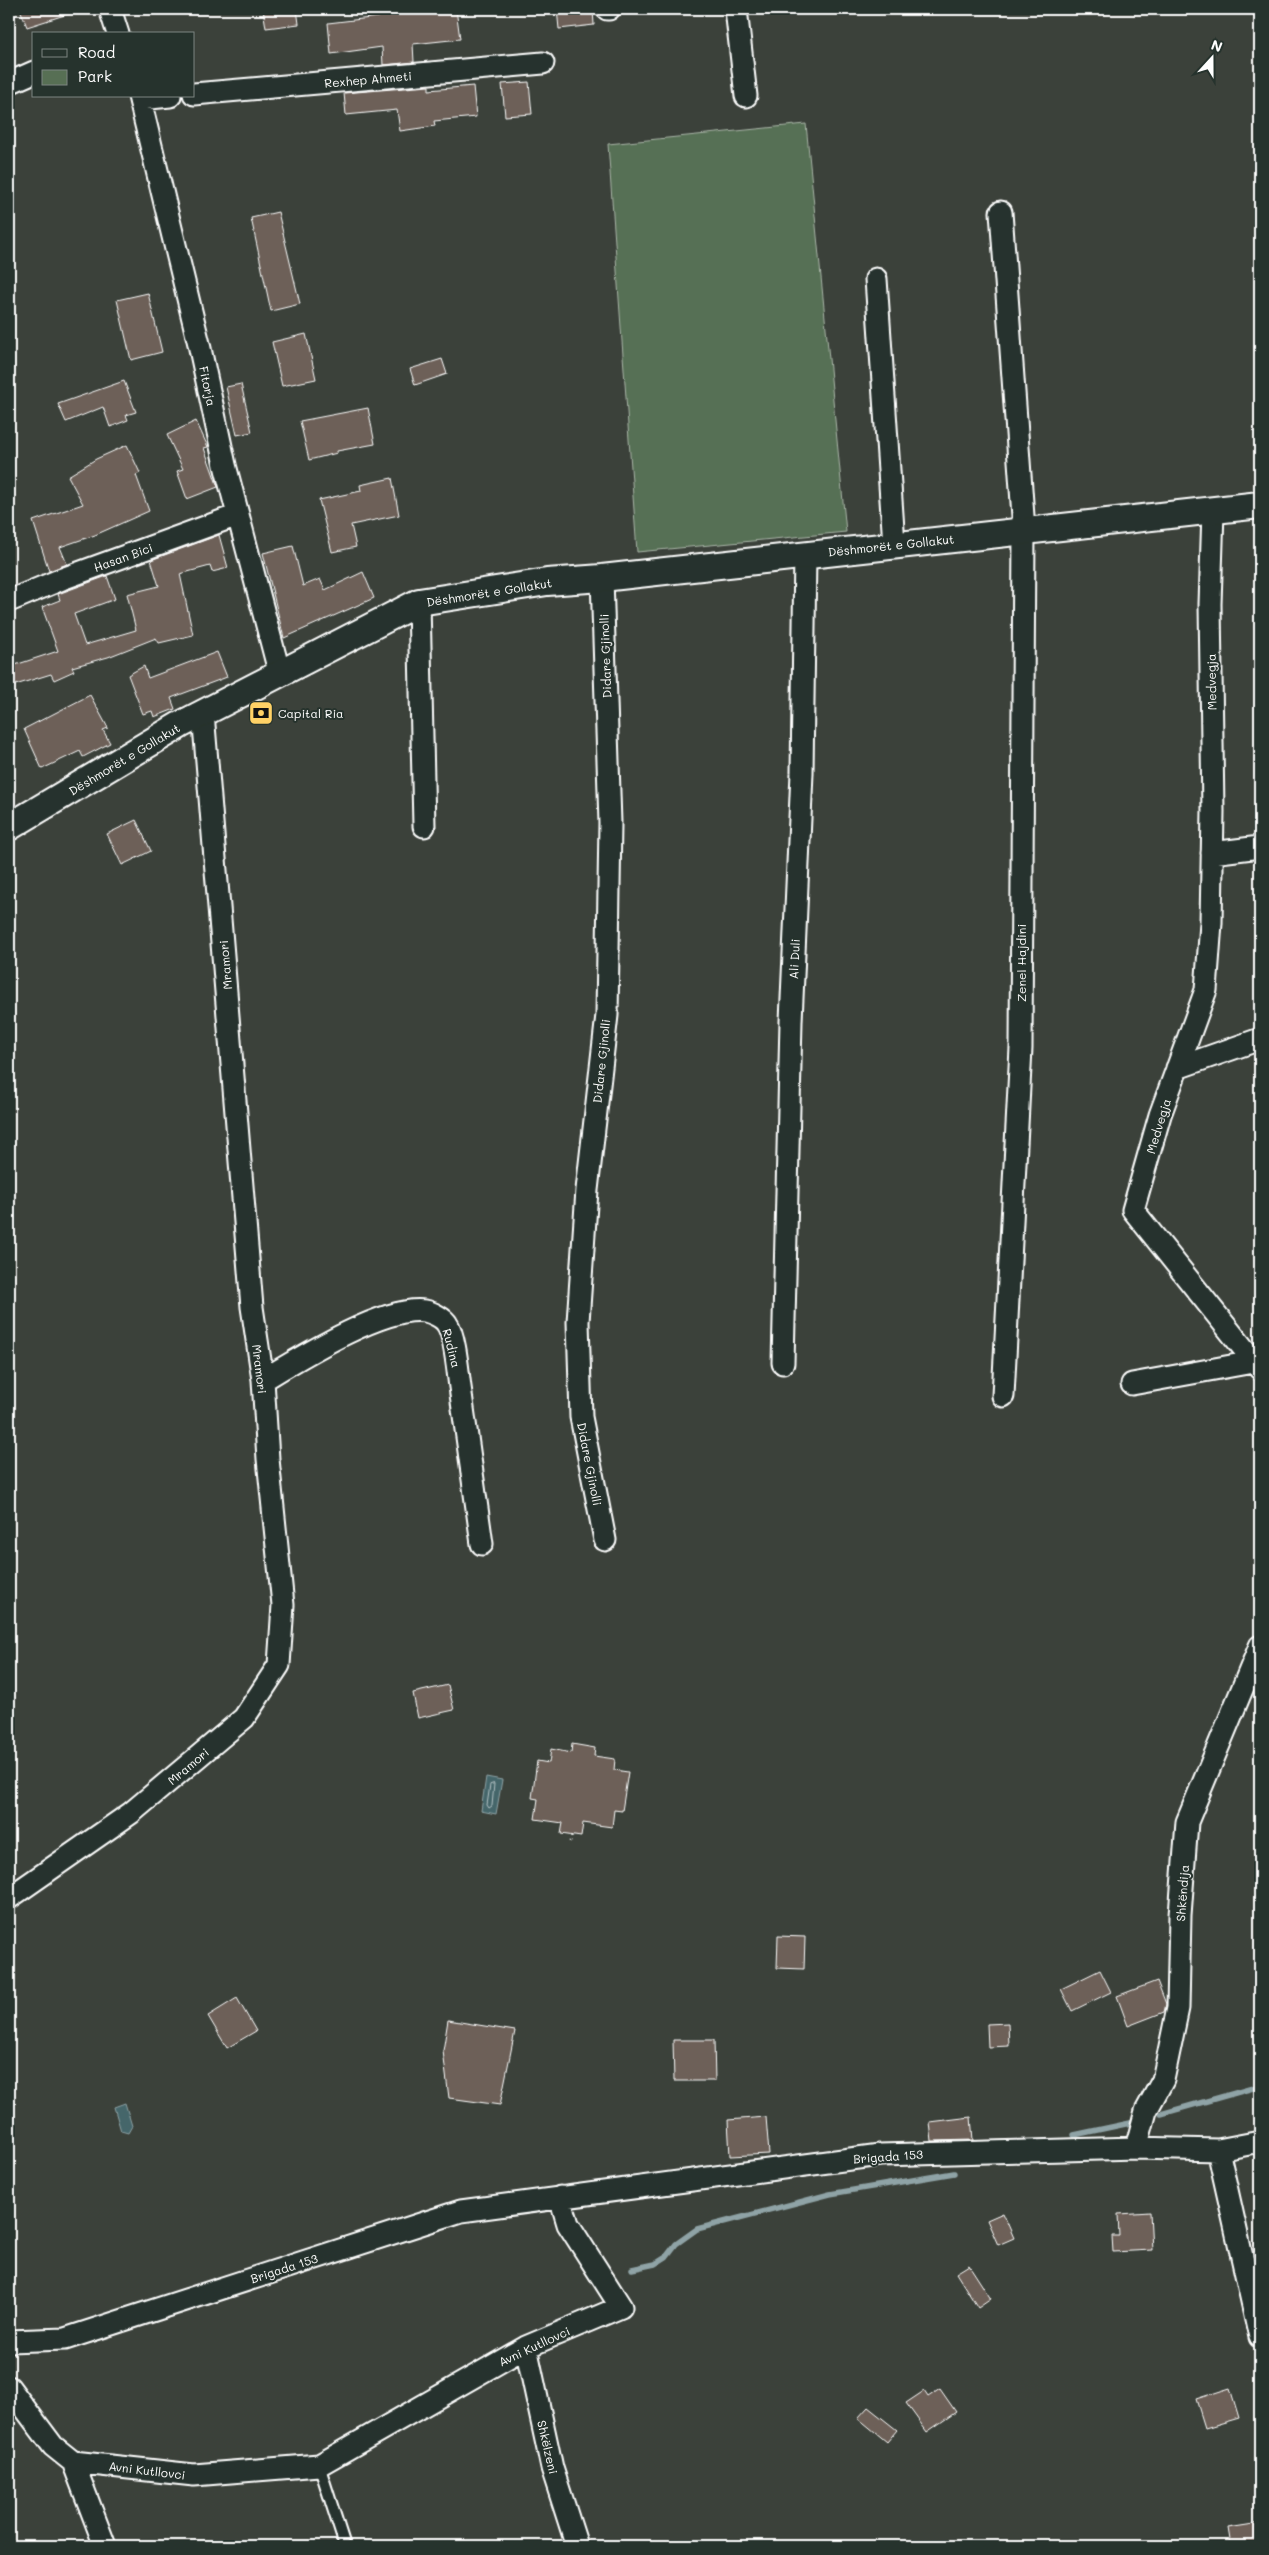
<svg xmlns="http://www.w3.org/2000/svg" width="1269" height="2555" viewBox="0 0 1269 2555" font-family="Mali,sans-serif">
	<style>
		.green { fill: #576f54; stroke: #abb7aa }
		.water { fill: #44666b; stroke: #8fa3a6 }
		.lines { fill: none; stroke-linecap: round; stroke-linejoin: round }
		.shore { stroke: #b4c2c4; stroke-width: 1 }
		.stream { stroke: #8fa3a6; stroke-width: 5.5 }
		.building { fill: #6d6159; stroke: #fff }
		.service-casing { stroke: #fff; stroke-width: 14 }
		.minor-casing { stroke: #fff; stroke-width: 25 }
		.tertiary-casing { stroke: #fff; stroke-width: 30 }
		.path { stroke: #fff; stroke-width: 3; stroke-dasharray: 1 4; stroke-linecap: butt }
		.service { stroke: #26332d; stroke-width: 10 }
		.minor { stroke: #26332d; stroke-width: 21 }
		.tertiary { stroke: #26332d; stroke-width: 26 }
		.labels { text-anchor: middle; dominant-baseline: central; stroke-width: 4; stroke-linejoin: round; paint-order: stroke }
		.street-label { font-size: 12px; fill: #fff; stroke: #26332d }
		.poi-label { font-size: 12px; fill: #fff; stroke: #26332d; text-anchor: start }
	</style>
	<rect width="100%" height="100%" fill="#3b413a"/>
	<filter id="ink" filterUnits="userSpaceOnUse"><feTurbulence type="fractalNoise" baseFrequency=".02" numOctaves="2"/><feDisplacementMap in="SourceGraphic" scale="10" xChannelSelector="R" yChannelSelector="G"/><feConvolveMatrix kernelMatrix="1 2 1 2 8 2 1 2 1" color-interpolation-filters="sRGB"/></filter>
	<g filter="url(#ink)">
		<!-- green -->
		<path class="green" d="M 806,124 L 846,532 L 637,552 L 608,144 Z"/>
		<!-- water -->
		<path class="water" d="M 486,1777 L 502,1780 L 496,1814 L 481,1811 Z
			M 125,2103 L 132,2126 L 128,2133 L 121,2131 L 114,2107 Z"/>
		<g class="lines">
			<!-- shore -->
			<path class="shore" d="M 494,1784 L 492,1806 L 489,1808 L 487,1805 L 490,1785 Z"/>
			<!-- stream -->
			<path class="stream" d="M 1161,2114 L 1260,2086
				M 1074,2135 L 1135,2122
				M 632,2269 L 655,2264 L 666,2257 L 676,2244 L 697,2229 L 830,2194 L 954,2173"/>
		</g>
		<!-- building -->
		<path class="building" d="M 20,9 L 74,9 L 74,12 L 27,27 Z
			M 263,9 L 297,9 L 299,24 L 266,28 Z
			M 426,9 L 456,9 L 460,39 L 413,44 L 414,62 L 383,65 L 382,47 L 331,54 L 328,23 L 379,17 L 378,13 Z
			M 557,9 L 593,9 L 594,25 L 559,29 Z
			M 529,82 L 532,114 L 505,116 L 502,84 Z
			M 429,86 L 429,90 L 473,86 L 476,117 L 434,121 L 435,126 L 400,131 L 397,110 L 346,115 L 344,93 Z
			M 278,212 L 300,304 L 271,311 L 251,218 Z
			M 148,293 L 162,352 L 131,360 L 117,300 Z
			M 306,334 L 316,379 L 282,386 L 272,342 Z
			M 442,359 L 447,374 L 415,385 L 410,369 Z
			M 124,381 L 136,412 L 126,415 L 128,420 L 110,427 L 103,407 L 66,422 L 58,404 Z
			M 241,384 L 252,432 L 237,435 L 226,387 Z
			M 368,408 L 375,444 L 337,451 L 337,453 L 309,460 L 300,421 Z
			M 196,421 L 208,447 L 204,448 L 218,487 L 187,499 L 177,471 L 183,469 L 167,435 Z
			M 127,445 L 140,473 L 136,475 L 149,511 L 95,535 L 60,547 L 67,564 L 49,571 L 33,521 L 83,504 L 68,476 L 96,459 Z
			M 392,478 L 399,515 L 351,525 L 356,547 L 332,552 L 319,500 L 361,491 L 360,485 Z
			M 219,535 L 228,568 L 212,572 L 210,566 L 180,574 L 193,635 L 159,643 L 156,638 L 108,657 L 72,667 L 74,671 L 54,680 L 51,674 L 9,687 L 9,667 L 58,651 L 42,607 L 60,600 L 58,594 L 107,576 L 115,599 L 74,614 L 85,645 L 136,630 L 127,594 L 159,586 L 151,560 Z
			M 293,546 L 303,586 L 320,579 L 325,590 L 363,572 L 374,598 L 284,638 L 263,553 Z
			M 217,652 L 227,677 L 171,698 L 175,709 L 154,717 L 152,711 L 143,714 L 128,675 L 144,666 L 148,678 Z
			M 90,695 L 108,728 L 103,730 L 110,743 L 83,757 L 80,751 L 42,769 L 24,729 Z
			M 136,820 L 151,851 L 122,865 L 107,834 Z
			M 448,1685 L 454,1710 L 418,1718 L 413,1693 Z
			M 572,1744 L 595,1748 L 594,1756 L 615,1759 L 614,1770 L 628,1772 L 622,1811 L 614,1810 L 612,1827 L 583,1823 L 581,1837 L 561,1834 L 563,1823 L 535,1819 L 538,1799 L 532,1798 L 537,1761 L 549,1763 L 551,1749 L 571,1753 Z
			M 778,1936 L 805,1937 L 804,1969 L 777,1968 Z
			M 1100,1970 L 1111,1992 L 1072,2011 L 1061,1989 Z
			M 1157,1981 L 1166,2004 L 1164,2012 L 1128,2026 L 1117,1996 Z
			M 237,1998 L 256,2031 L 227,2048 L 208,2016 Z
			M 448,2020 L 515,2031 L 500,2105 L 449,2098 L 443,2051 Z
			M 1008,2023 L 1009,2046 L 988,2047 L 987,2024 Z
			M 673,2040 L 714,2040 L 715,2081 L 674,2081 Z
			M 766,2117 L 769,2154 L 730,2156 L 728,2120 Z
			M 971,2117 L 973,2140 L 932,2141 L 930,2122 Z
			M 1150,2212 L 1152,2250 L 1113,2252 L 1112,2236 L 1119,2236 L 1118,2214 Z
			M 1003,2213 L 1014,2238 L 998,2245 L 987,2220 Z
			M 969,2265 L 991,2299 L 978,2308 L 956,2273 Z
			M 1230,2388 L 1239,2418 L 1205,2428 L 1196,2399 Z
			M 940,2389 L 956,2412 L 927,2432 L 906,2403 L 924,2391 L 928,2397 Z
			M 868,2407 L 897,2430 L 887,2442 L 858,2418 Z
			M 1260,2523 L 1260,2546 L 1231,2546 L 1228,2528 Z"/>
		<g class="lines">
			<defs>
				<path id="service" d="M 319,2465 L 345,2546"/>
				<path id="minor" d="M 110,9 L 118,34
					M 607,9 L 609,9
					M 736,9 L 746,96
					M 9,83 L 34,72
					M 194,94 L 543,63
					M 139,96 L 199,344 L 225,465 L 280,675
					M 140,99 L 170,96
					M 1001,212 L 1024,530 L 1021,1048 L 1003,1396
					M 876,279 L 894,544
					M 1213,511 L 1210,604 L 1213,811 L 1211,923 L 1206,990 L 1160,1115 L 1133,1210 L 1260,1369
					M 602,578 L 610,823 L 607,1015 L 587,1190 L 578,1322 L 581,1417 L 605,1540
					M 9,601 L 62,579 L 238,515
					M 419,602 L 424,826
					M 1212,853 L 1260,847
					M 1177,1068 L 1260,1039
					M 783,1363 L 791,1021 L 802,773 L 805,554
					M 263,1380 C 298,1359 384,1305 425,1311 C 431,1312 444,1318 447,1324 C 455,1335 458,1373 460,1387 C 467,1439 475,1492 482,1544
					M 1132,1384 L 1253,1362
					M 9,1898 L 131,1813 L 244,1718 L 279,1665 L 283,1605 L 268,1459 L 263,1380 L 252,1307 L 203,713
					M 1136,2148 L 1146,2111 L 1163,2080 L 1178,2008 L 1180,1915 L 1187,1822 L 1260,1646
					M 1218,2150 L 1260,2337
					M 9,2341 L 65,2339 L 461,2211 L 880,2155 L 1136,2148 L 1218,2150 L 1260,2142
					M 526,2347 L 552,2468 L 577,2546
					M 9,2387 L 53,2446 L 73,2462 L 194,2475 L 319,2465 L 526,2347 L 621,2307 L 568,2224 L 560,2197
					M 73,2462 L 105,2546"/>
				<path id="tertiary" d="M 9,827 L 180,725 L 419,602 L 547,582 L 602,578 L 1260,505"/>
			</defs>
			<!-- service casing -->
			<use href="#service" class="service-casing"/>
			<!-- minor casing -->
			<use href="#minor" class="minor-casing"/>
			<!-- tertiary casing -->
			<use href="#tertiary" class="tertiary-casing"/>
			<!-- path -->
			<path class="path" d="M 570,1842 L 572,1836"/>
			<!-- service -->
			<use href="#service" class="service"/>
			<!-- minor -->
			<use href="#minor" class="minor"/>
			<!-- tertiary -->
			<use href="#tertiary" class="tertiary"/>
		</g>
	</g>
	<!-- icons -->
	<defs>
		<symbol id="bank-square" viewBox="-11 -11 22 22"><rect x="-9" y="-9" width="18" height="18" rx="4" fill="#ffd166" stroke="#26332d"/><path d="M-6-4H6V4H-6ZM0-2.3a2.3 2.3 0 1 0 0 4.6a2.3 2.3 0 1 0 0-4.6Z" fill="#111"/></symbol>
	</defs>
	<g fill-rule="evenodd">
		<use href="#bank-square" x="247" y="699" width="28" height="28"/>
	</g>
	<g class="labels">
		<!-- street labels -->
		<g class="street-label">
			<text transform="translate(368 79) rotate(-5)">Rexhep Ahmeti</text>
			<text transform="translate(208 386) rotate(78)">Fitorja</text>
			<text transform="translate(891 545) rotate(-6)">Dëshmorët e Gollakut</text>
			<text transform="translate(123 557) rotate(-20)">Hasan Bici</text>
			<text transform="translate(489 592) rotate(-9)">Dëshmorët e Gollakut</text>
			<text transform="translate(605 656) rotate(-92)">Didare Gjinolli</text>
			<text transform="translate(1211 682) rotate(-91)">Medvegja</text>
			<text transform="translate(124 759) rotate(-31)">Dëshmorët e Gollakut</text>
			<text transform="translate(794 959) rotate(-87)">Ali Duli</text>
			<text transform="translate(1021 963) rotate(-90)">Zenel Hajdini</text>
			<text transform="translate(225 965) rotate(-95)">Mramori</text>
			<text transform="translate(601 1061) rotate(-84)">Didare Gjinolli</text>
			<text transform="translate(1158 1126) rotate(-73)">Medvegja</text>
			<text transform="translate(452 1348) rotate(76)">Rudina</text>
			<text transform="translate(260 1369) rotate(83)">Mramori</text>
			<text transform="translate(590 1464) rotate(79)">Didare Gjinolli</text>
			<text transform="translate(188 1766) rotate(-40)">Mramori</text>
			<text transform="translate(1182 1893) rotate(-86)">Shkëndija</text>
			<text transform="translate(888 2156) rotate(-4)">Brigada 153</text>
			<text transform="translate(284 2268) rotate(-18)">Brigada 153</text>
			<text transform="translate(534 2346) rotate(-25)">Avni Kutllovci</text>
			<text transform="translate(548 2447) rotate(77)">Shkëlzeni</text>
			<text transform="translate(147 2470) rotate(7)">Avni Kutllovci</text>
		</g>
		<!-- poi labels -->
		<g class="poi-label">
			<text x="278" y="713">Capital Ria</text>
		</g>
	</g>
	<!-- margin -->
	<rect width="1269" height="2555" fill="none" stroke="#26332d" stroke-width="30"/>
	<rect x="15" y="15" width="1239" height="2525" fill="none" stroke="#fff" stroke-width="2" filter="url(#ink)"/>
	<!-- legend -->
	<rect x="32" y="32" width="162" height="65" fill="#26332d" stroke="#7d8581"/>
	<rect x="42" y="49" width="25" height="8" fill="#26332d" stroke="#7d8581"/>
	<text x="78" y="58" font-size="15" fill="#ffffff">Road</text>
	<rect x="42" y="70" width="25" height="15" fill="#576f54" stroke="#7d8581"/>
	<text x="78" y="82" font-size="15" fill="#ffffff">Park</text>
	<!-- north arrow -->
	<g transform="translate(1212 58) rotate(21)" stroke="#26332d" stroke-width="4" paint-order="stroke">
	<path d="M0-4L9 19L0 12L-9 19Z" fill="#ffffff"/>
	<text y="-8" font-size="14" font-weight="bold" text-anchor="middle" fill="#ffffff">N</text>
	</g>
</svg>
